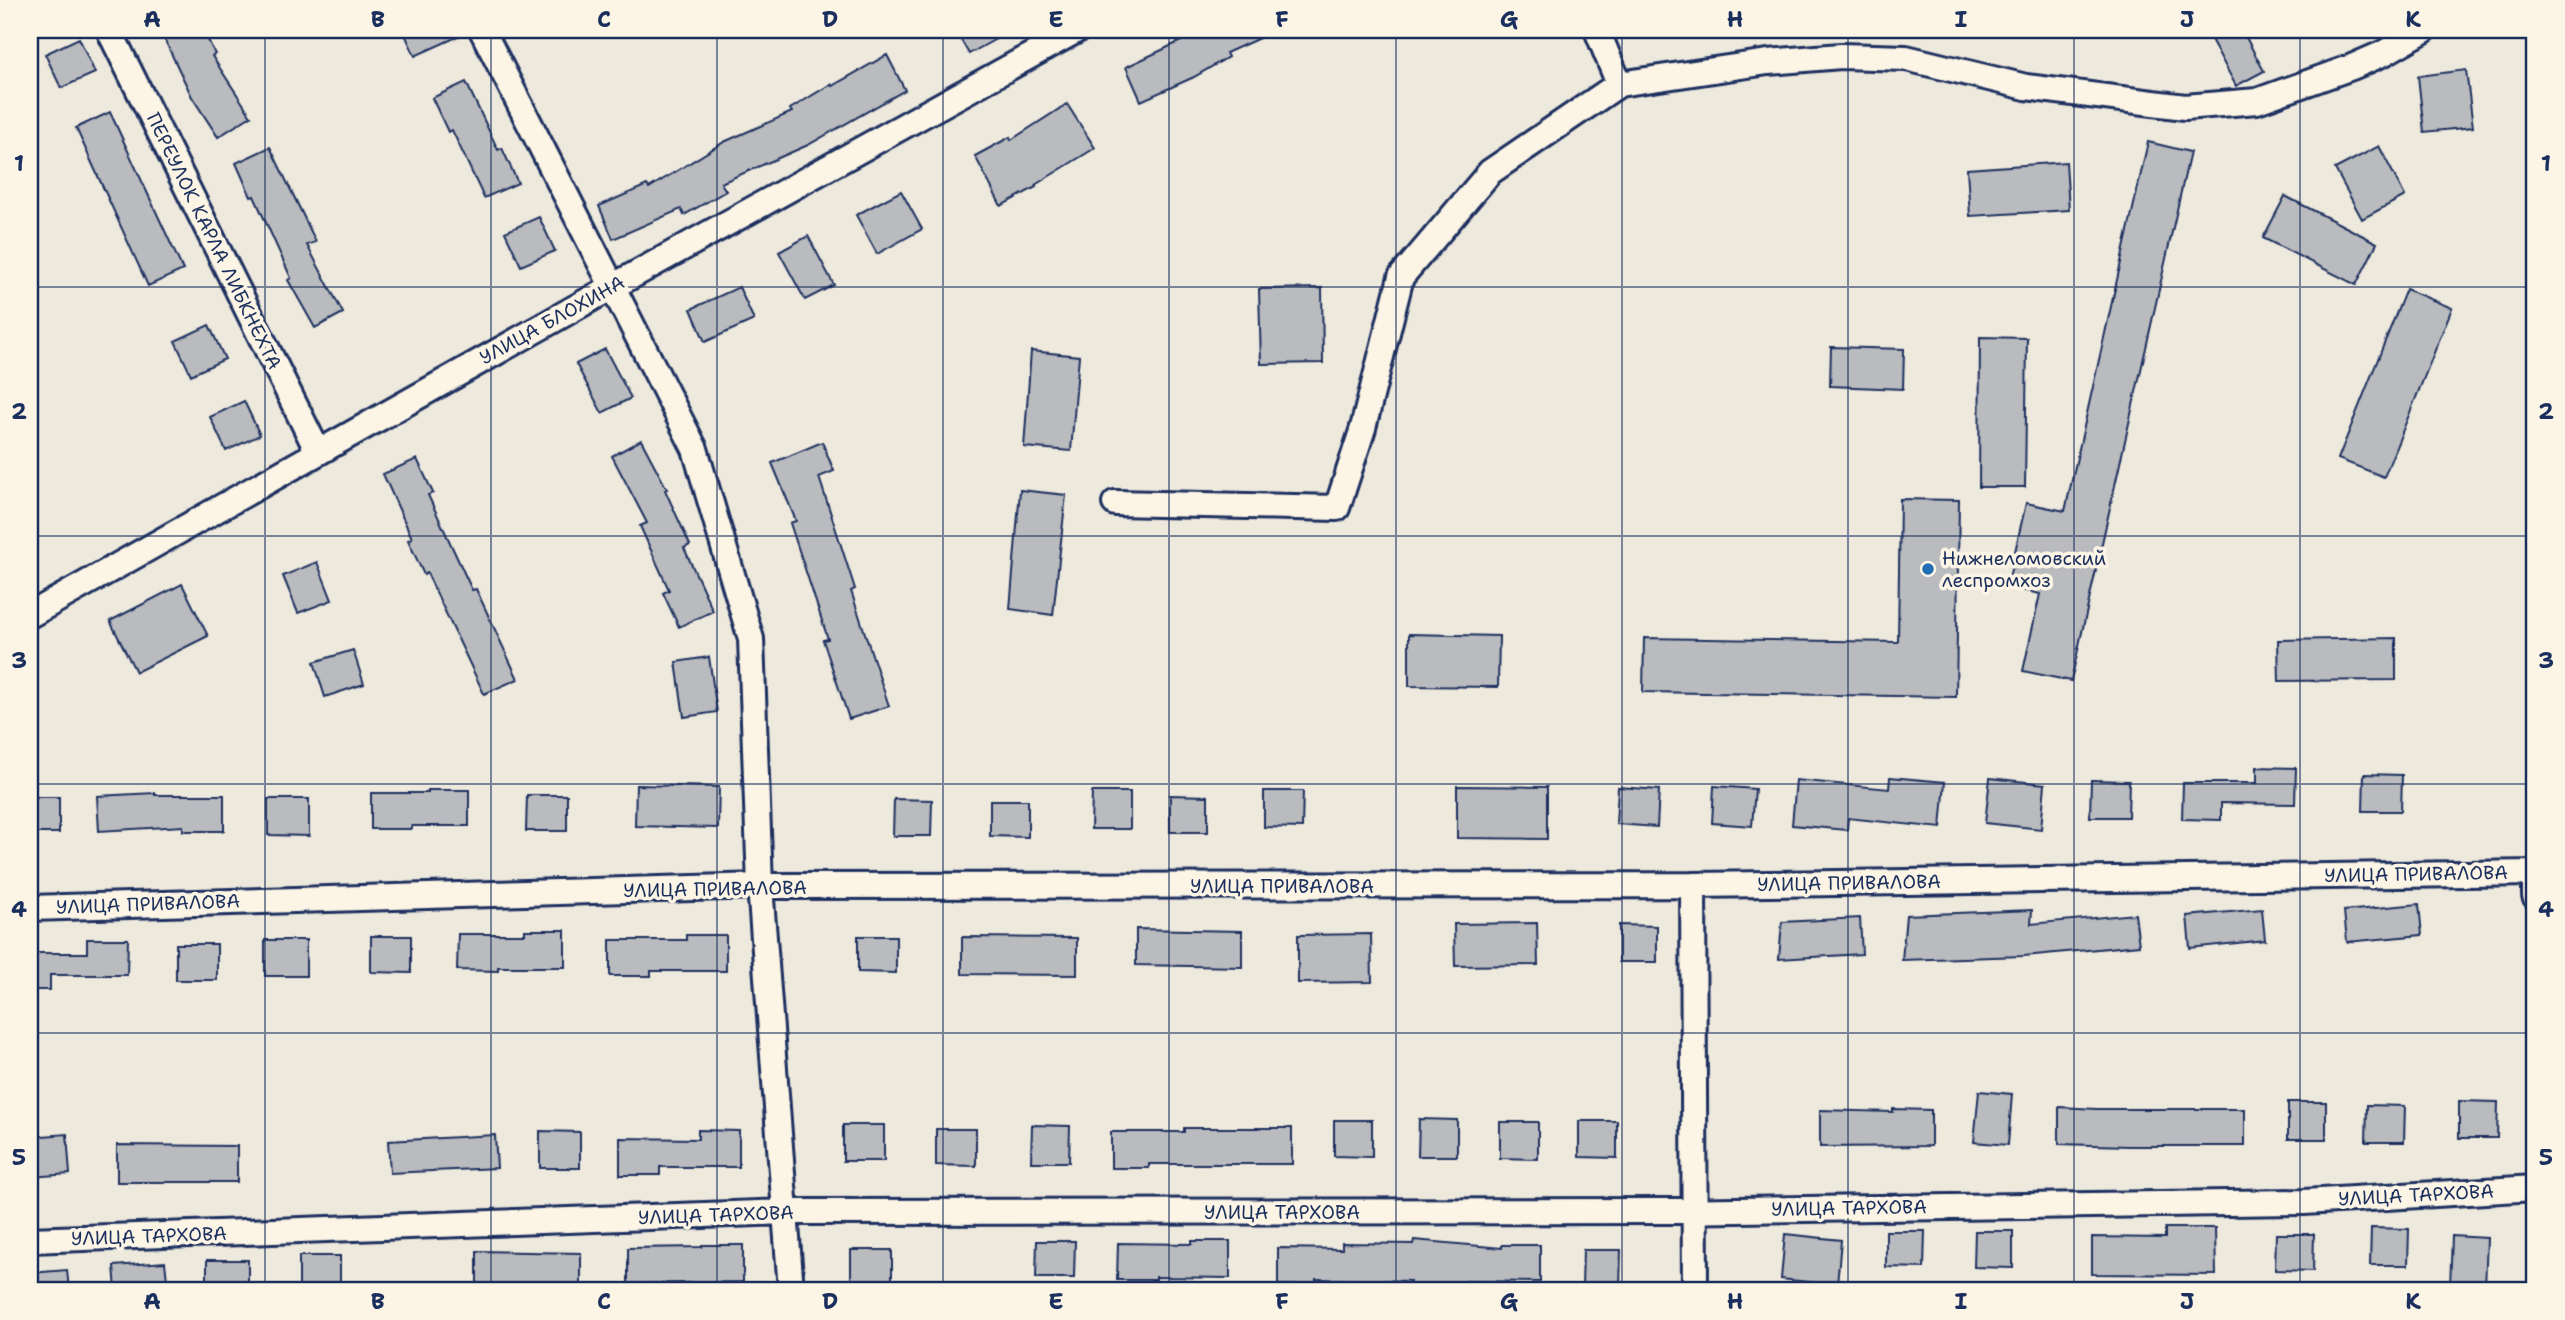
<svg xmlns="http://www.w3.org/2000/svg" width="2565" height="1320" viewBox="0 0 2565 1320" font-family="'Shantell Sans',sans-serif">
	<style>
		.building { fill: #babbbe; stroke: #1b2f5e; stroke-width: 2 }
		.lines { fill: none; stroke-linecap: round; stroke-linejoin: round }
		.street-casing { stroke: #1b2f5e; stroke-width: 30 }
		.street { stroke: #fcf5e5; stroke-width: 24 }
		.grid { fill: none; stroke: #1b2f5e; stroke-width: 2; stroke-opacity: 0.55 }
		.poi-dot { fill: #1f6fb2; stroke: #fcf5e5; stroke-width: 2.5 }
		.labels { text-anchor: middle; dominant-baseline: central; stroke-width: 7; stroke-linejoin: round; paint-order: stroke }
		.street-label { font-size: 19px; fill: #1b2f5e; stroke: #fcf5e5 }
		.poi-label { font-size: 19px; fill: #1b2f5e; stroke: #fcf5e5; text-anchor: start }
		.neatline { fill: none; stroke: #1b2f5e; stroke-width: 2.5 }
		.grid-label { font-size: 23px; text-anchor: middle; font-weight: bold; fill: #1b2f5e }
	</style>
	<rect width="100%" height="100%" fill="#eee9dd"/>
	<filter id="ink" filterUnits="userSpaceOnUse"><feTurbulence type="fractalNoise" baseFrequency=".0143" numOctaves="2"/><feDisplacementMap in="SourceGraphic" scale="14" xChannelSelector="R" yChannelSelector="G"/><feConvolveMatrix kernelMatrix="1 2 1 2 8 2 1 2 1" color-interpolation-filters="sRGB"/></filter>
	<g filter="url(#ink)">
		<!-- building -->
		<path class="building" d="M 160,30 L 203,30 L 215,54 L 212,56 L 251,116 L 218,137 L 192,97 Z
			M 403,30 L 467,30 L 468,32 L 415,56 Z
			M 955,30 L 1012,30 L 969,54 Z
			M 1190,30 L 1277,30 L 1226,53 L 1228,57 L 1194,77 L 1141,101 L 1126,67 L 1181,41 L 1178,37 Z
			M 2206,30 L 2242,30 L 2264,71 L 2236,86 Z
			M 79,38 L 95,73 L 61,88 L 45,54 Z
			M 887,55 L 905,90 L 808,145 L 721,183 L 726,191 L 684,215 L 681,209 L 613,239 L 599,206 L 647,185 L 649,188 L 724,142 L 792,112 L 790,109 L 831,84 L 832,86 Z
			M 2466,70 L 2473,127 L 2424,132 L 2418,76 Z
			M 466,82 L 498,150 L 502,148 L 518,183 L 484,198 L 452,130 L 448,132 L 432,98 Z
			M 1067,104 L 1095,148 L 1035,185 L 1036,187 L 1001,206 L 975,156 L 1010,137 L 1011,140 Z
			M 110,112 L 183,270 L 148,286 L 76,128 Z
			M 2148,142 L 2190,152 L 2071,681 L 2023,671 L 2040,594 L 2007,587 L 2026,503 L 2065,511 Z
			M 2379,146 L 2405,196 L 2362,219 L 2335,169 Z
			M 270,147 L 316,242 L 307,245 L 343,313 L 315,328 L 288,280 L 291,278 L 254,196 L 251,197 L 236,163 Z
			M 2066,162 L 2069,210 L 1970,216 L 1967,169 Z
			M 901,191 L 922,229 L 877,254 L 856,215 Z
			M 2285,196 L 2377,243 L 2356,285 L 2263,238 Z
			M 539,217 L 555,251 L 521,266 L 505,232 Z
			M 808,236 L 834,285 L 805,300 L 779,252 Z
			M 739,287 L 754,320 L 705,342 L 691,309 Z
			M 1322,288 L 1323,363 L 1261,364 L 1259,289 Z
			M 2406,289 L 2452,308 L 2384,477 L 2338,459 Z
			M 209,325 L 225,359 L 191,375 L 175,341 Z
			M 1980,337 L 2027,338 L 2025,487 L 1979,487 Z
			M 1831,347 L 1904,349 L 1903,389 L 1830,386 Z
			M 605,349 L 631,398 L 602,413 L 576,364 Z
			M 1031,351 L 1079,356 L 1071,451 L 1024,447 Z
			M 244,401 L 260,435 L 226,451 L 210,417 Z
			M 641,440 L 667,489 L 665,490 L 690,545 L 684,548 L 713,611 L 679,627 L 663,593 L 669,590 L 640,526 L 647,523 L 612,456 Z
			M 822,442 L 834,471 L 819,477 L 855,589 L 851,591 L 889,706 L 849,719 L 823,640 L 828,639 L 790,523 L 796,521 L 772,463 Z
			M 417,459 L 433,493 L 428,495 L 472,590 L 476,589 L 518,679 L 484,694 L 427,573 L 424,575 L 408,540 L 412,538 L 383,474 Z
			M 1020,490 L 1066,495 L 1053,615 L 1010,609 Z
			M 1900,499 L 1959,500 L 1956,697 L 1643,692 L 1644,638 L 1898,642 Z
			M 317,562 L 332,600 L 298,613 L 283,576 Z
			M 182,584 L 208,636 L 136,672 L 110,621 Z
			M 1409,634 L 1499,636 L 1498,687 L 1409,686 Z
			M 2396,638 L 2396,680 L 2279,681 L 2278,640 Z
			M 353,650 L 364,684 L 325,697 L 314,662 Z
			M 709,657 L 717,712 L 684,717 L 676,662 Z
			M 2257,767 L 2296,768 L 2295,804 L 2221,803 L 2221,820 L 2182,819 L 2183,783 L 2257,783 Z
			M 2364,774 L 2402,775 L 2401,811 L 2363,811 Z
			M 1890,777 L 1945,782 L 1941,828 L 1848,818 L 1847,830 L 1792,825 L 1796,780 L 1889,789 Z
			M 1990,778 L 2045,784 L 2041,829 L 1985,823 Z
			M 2091,780 L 2129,781 L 2128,817 L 2090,817 Z
			M 636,785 L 719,787 L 718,828 L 635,826 Z
			M 1457,786 L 1547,787 L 1547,839 L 1457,838 Z
			M 1714,786 L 1755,789 L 1752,826 L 1712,823 Z
			M 1618,787 L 1659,790 L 1657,827 L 1616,824 Z
			M 428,790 L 469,790 L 469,826 L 412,826 L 412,829 L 371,829 L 371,793 L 428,793 Z
			M 1264,791 L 1303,791 L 1302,828 L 1264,827 Z
			M 1092,792 L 1130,792 L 1130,829 L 1091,829 Z
			M 155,793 L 155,795 L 224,795 L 224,831 L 183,831 L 183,826 L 99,831 L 97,796 Z
			M 527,795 L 567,795 L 567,831 L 526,831 Z
			M 1170,795 L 1208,796 L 1208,832 L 1170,832 Z
			M 30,797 L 59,797 L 59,833 L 30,833 Z
			M 268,799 L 309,799 L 309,836 L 268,835 Z
			M 894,799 L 932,800 L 931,836 L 893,836 Z
			M 990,800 L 1028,800 L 1028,837 L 990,836 Z
			M 2419,904 L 2422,935 L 2347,942 L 2344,911 Z
			M 2262,909 L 2265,940 L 2190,948 L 2187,916 Z
			M 2032,910 L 2031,924 L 2135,914 L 2139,945 L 2024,956 L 1902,960 L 1906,915 Z
			M 1860,918 L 1862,954 L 1779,959 L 1782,922 Z
			M 1537,923 L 1538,965 L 1455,966 L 1454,924 Z
			M 1619,925 L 1657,926 L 1657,962 L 1619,962 Z
			M 1136,929 L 1242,931 L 1242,967 L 1136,965 Z
			M 525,930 L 565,930 L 565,967 L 498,967 L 498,971 L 457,970 L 458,934 L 525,934 Z
			M 1371,934 L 1372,982 L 1298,983 L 1298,935 Z
			M 686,935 L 726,935 L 726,971 L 651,971 L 651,976 L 610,976 L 610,940 L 686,940 Z
			M 371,936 L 411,936 L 411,973 L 371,972 Z
			M 858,936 L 896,936 L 896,973 L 858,972 Z
			M 962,937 L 1077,938 L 1077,975 L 962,974 Z
			M 87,939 L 128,939 L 127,975 L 50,975 L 50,990 L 30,990 L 30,953 L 87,953 Z
			M 265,940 L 306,940 L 306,976 L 265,976 Z
			M 176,944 L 217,944 L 217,980 L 176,980 Z
			M 1979,1091 L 2012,1094 L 2008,1145 L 1974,1142 Z
			M 2459,1101 L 2498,1102 L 2497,1138 L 2459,1138 Z
			M 2288,1102 L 2326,1102 L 2326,1139 L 2288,1139 Z
			M 2367,1105 L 2405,1106 L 2404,1142 L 2366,1142 Z
			M 2059,1107 L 2097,1109 L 2245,1109 L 2245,1146 L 2129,1146 L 2059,1144 Z
			M 1893,1109 L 1931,1110 L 1931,1146 L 1820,1147 L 1820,1110 L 1893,1112 Z
			M 1419,1119 L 1457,1120 L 1457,1156 L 1418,1156 Z
			M 1334,1120 L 1372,1120 L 1372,1157 L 1334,1156 Z
			M 1579,1121 L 1617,1121 L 1617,1158 L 1579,1157 Z
			M 1500,1122 L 1538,1122 L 1538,1159 L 1500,1158 Z
			M 843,1125 L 884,1125 L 884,1161 L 843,1161 Z
			M 1032,1125 L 1070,1126 L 1069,1162 L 1031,1162 Z
			M 1184,1128 L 1292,1128 L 1292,1164 L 1149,1164 L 1149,1168 L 1111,1168 L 1111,1132 L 1184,1132 Z
			M 936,1129 L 976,1129 L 976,1166 L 936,1165 Z
			M 698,1130 L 739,1131 L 739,1167 L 660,1167 L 660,1175 L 620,1175 L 620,1138 L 698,1139 Z
			M 540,1131 L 580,1132 L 580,1168 L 540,1168 Z
			M 67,1134 L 70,1174 L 30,1177 L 30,1137 Z
			M 495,1135 L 497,1168 L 390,1173 L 388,1141 Z
			M 117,1145 L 237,1146 L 237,1182 L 117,1182 Z
			M 2165,1228 L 2215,1228 L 2216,1275 L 2092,1274 L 2092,1237 L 2165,1238 Z
			M 2371,1228 L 2409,1229 L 2408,1265 L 2370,1265 Z
			M 1886,1231 L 1925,1231 L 1924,1268 L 1886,1267 Z
			M 1975,1231 L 2013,1231 L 2013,1268 L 1974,1267 Z
			M 1785,1234 L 1841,1240 L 1837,1285 L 1781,1279 Z
			M 2276,1234 L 2314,1234 L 2313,1271 L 2275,1270 Z
			M 2452,1236 L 2487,1238 L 2485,1289 L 2450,1287 Z
			M 1414,1240 L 1502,1248 L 1502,1245 L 1540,1245 L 1540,1282 L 1466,1281 L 1465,1290 L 1409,1285 L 1410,1281 L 1316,1279 L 1316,1286 L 1278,1285 L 1278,1248 L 1342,1249 L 1342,1243 L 1413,1244 Z
			M 1037,1241 L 1075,1241 L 1074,1278 L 1036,1278 Z
			M 1192,1241 L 1230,1241 L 1230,1278 L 1156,1277 L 1156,1280 L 1117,1280 L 1118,1243 L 1192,1244 Z
			M 702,1245 L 743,1245 L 743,1282 L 628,1284 L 628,1248 L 702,1247 Z
			M 851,1250 L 892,1250 L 892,1287 L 851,1287 Z
			M 1583,1250 L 1621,1250 L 1620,1287 L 1582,1287 Z
			M 477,1251 L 581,1253 L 581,1289 L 477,1287 Z
			M 299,1256 L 340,1256 L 340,1290 L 299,1290 Z
			M 207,1260 L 248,1260 L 248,1290 L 207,1290 Z
			M 165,1262 L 168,1290 L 116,1290 L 114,1266 Z
			M 67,1270 L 69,1290 L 30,1290 L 30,1273 Z"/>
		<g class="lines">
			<defs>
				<path id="street" d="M 109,30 L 318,452
					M 482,30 L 695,449 L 751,639 L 760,886 L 791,1290
					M 1597,30 L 1619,84 L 1768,62 L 1841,56 L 1906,58 L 2026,87 L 2185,107 L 2257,101 L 2352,67 L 2384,53 L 2424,30
					M 1115,503 L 1337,508 L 1363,428 L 1401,277 L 1490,172 L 1619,84
					M 30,615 L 612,287 L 1077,30
					M 2535,872 L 2535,896
					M 1693,885 L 1695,1290
					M 30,908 L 760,886 L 1693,885 L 2534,873
					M 30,1240 L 785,1212 L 1668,1211 L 2304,1202 L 2535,1188"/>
			</defs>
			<!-- street casing -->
			<use href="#street" class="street-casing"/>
			<!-- street -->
			<use href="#street" class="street"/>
		</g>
	</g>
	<!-- grid -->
	<path class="grid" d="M 265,30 L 265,1290M 491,30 L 491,1290M 717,30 L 717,1290M 943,30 L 943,1290M 1169,30 L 1169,1290M 1396,30 L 1396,1290M 1622,30 L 1622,1290M 1848,30 L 1848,1290M 2074,30 L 2074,1290M 2300,30 L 2300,1290M 30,287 L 2535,287M 30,536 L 2535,536M 30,784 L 2535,784M 30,1033 L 2535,1033"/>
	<!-- markers -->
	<circle class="poi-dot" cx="1928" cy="569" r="7"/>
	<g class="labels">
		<!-- street labels -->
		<g class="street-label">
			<text transform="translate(214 241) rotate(64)">ПЕРЕУЛОК КАРЛА ЛИБКНЕХТА</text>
			<text transform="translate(552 320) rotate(-29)">УЛИЦА БЛОХИНА</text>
			<text transform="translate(2416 874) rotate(-1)">УЛИЦА ПРИВАЛОВА</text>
			<text transform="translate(1849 883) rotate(-1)">УЛИЦА ПРИВАЛОВА</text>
			<text x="1282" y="886">УЛИЦА ПРИВАЛОВА</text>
			<text transform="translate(715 889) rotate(-1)">УЛИЦА ПРИВАЛОВА</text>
			<text transform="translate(148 904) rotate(-2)">УЛИЦА ПРИВАЛОВА</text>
			<text transform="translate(2416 1195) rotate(-3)">УЛИЦА ТАРХОВА</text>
			<text transform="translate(1849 1208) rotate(-1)">УЛИЦА ТАРХОВА</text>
			<text x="1282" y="1212">УЛИЦА ТАРХОВА</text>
			<text transform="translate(716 1215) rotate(-2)">УЛИЦА ТАРХОВА</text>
			<text transform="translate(149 1236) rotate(-2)">УЛИЦА ТАРХОВА</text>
		</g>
		<!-- poi labels -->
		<g class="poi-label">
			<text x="1942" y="558">Нижнеломовский<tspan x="1942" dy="22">леспромхоз</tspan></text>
		</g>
	</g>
	<!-- margin -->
	<rect width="2565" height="1320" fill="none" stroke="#fcf5e5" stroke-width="77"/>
	<rect x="38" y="38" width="2488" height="1244" class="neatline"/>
	<g class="grid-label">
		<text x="152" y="27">A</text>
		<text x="378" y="27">B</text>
		<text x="604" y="27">C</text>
		<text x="830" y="27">D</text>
		<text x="1056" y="27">E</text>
		<text x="1282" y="27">F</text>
		<text x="1509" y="27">G</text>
		<text x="1735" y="27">H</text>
		<text x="1961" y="27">I</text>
		<text x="2187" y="27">J</text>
		<text x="2413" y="27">K</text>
		<text x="19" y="171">1</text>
		<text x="2546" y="171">1</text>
		<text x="19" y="419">2</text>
		<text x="2546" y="419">2</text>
		<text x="19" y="668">3</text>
		<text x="2546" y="668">3</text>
		<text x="19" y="917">4</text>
		<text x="2546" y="917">4</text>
		<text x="19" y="1165">5</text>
		<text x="2546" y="1165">5</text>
		<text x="152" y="1309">A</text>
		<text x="378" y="1309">B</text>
		<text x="604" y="1309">C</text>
		<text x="830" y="1309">D</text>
		<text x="1056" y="1309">E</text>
		<text x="1282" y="1309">F</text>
		<text x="1509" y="1309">G</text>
		<text x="1735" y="1309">H</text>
		<text x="1961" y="1309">I</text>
		<text x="2187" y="1309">J</text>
		<text x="2413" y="1309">K</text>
	</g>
</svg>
